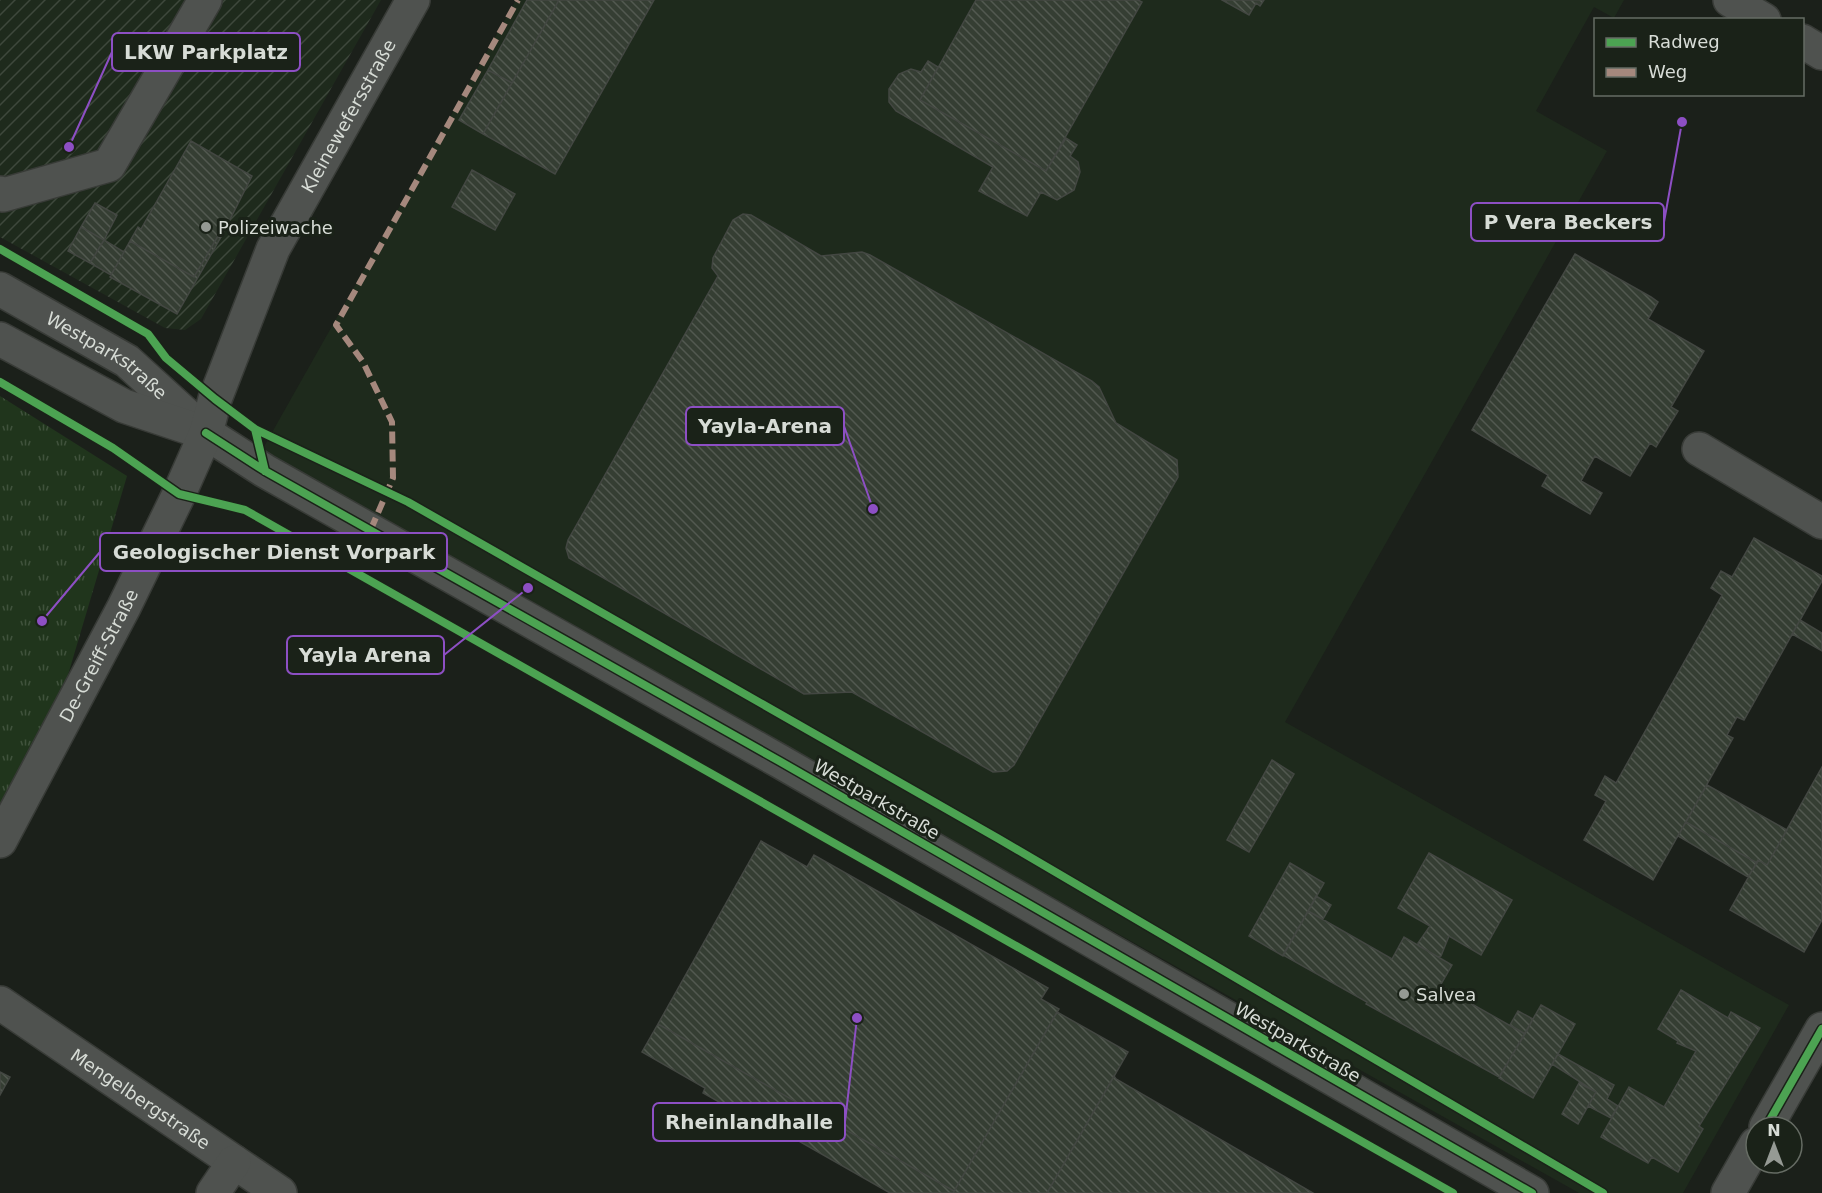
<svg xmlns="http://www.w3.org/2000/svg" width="1822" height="1193" viewBox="0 0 1822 1193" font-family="'DejaVu Sans',sans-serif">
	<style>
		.built { fill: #1e2a1c }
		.industrial { fill: url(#industrial-furrows) }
		.park { fill: url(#park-tufts) }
		.building { fill: url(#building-back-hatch); stroke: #434742; stroke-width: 1.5 }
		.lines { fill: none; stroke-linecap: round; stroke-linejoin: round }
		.minor-casing { stroke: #383b37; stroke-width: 36 }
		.minor { stroke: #4f524f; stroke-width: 33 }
		.quiet { stroke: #a5887d; stroke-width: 6; stroke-dasharray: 12 6; stroke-linecap: butt }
		.cycleway-casing { stroke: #1a2218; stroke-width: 11 }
		.cycleway { stroke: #4ca352; stroke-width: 8 }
		.poi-dot { fill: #959a94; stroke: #1a2218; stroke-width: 2 }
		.labels { text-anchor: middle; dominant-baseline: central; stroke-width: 6; stroke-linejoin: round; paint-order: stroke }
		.street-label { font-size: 18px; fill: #d7dcd6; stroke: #1a2218 }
		.poi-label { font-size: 18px; fill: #d7dcd6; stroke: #1a2218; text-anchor: start }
		.leader { fill: none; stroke: #8d4fc4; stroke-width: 2 }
		.callout-dot { fill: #8d4fc4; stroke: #1a2218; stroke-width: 2 }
		.callout { fill: #1a2218; stroke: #8d4fc4; stroke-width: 2 }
		.callout-label { font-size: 20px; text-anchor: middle; font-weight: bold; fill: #d7dcd6 }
	</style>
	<defs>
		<pattern id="industrial-furrows" width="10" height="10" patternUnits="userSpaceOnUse" patternTransform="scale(1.5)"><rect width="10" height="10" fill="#1e2a1c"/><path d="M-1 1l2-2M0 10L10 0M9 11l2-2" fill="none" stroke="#3e483c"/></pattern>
		<pattern id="park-tufts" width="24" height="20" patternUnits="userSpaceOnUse" patternTransform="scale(1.5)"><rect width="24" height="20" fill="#20351c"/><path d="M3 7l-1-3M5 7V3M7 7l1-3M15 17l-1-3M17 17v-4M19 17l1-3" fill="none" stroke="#40523c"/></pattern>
		<pattern id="building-back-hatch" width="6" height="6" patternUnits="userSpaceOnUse" patternTransform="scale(1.5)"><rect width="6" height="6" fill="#353e33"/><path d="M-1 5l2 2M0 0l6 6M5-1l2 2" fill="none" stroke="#525950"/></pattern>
	</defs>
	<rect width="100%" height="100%" fill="#1b201a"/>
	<!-- built -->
	<path class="built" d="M 516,0 L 1624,0 L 1614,18 L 1594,7 L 1536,111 L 1607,151 L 1285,722 L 1789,1005 L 1683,1193 L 1579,1193 L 261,452 Z"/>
	<!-- industrial -->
	<path class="industrial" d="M 0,0 L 381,0 L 201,319 L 185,330 L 165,328 L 0,237 Z"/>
	<!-- park -->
	<path class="park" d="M 0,396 L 127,476 L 41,766 L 0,825 Z"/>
	<!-- building -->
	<path class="building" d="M 527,0 L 559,0 L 512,83 L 488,70 Z
		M 559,0 L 654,0 L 555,174 L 483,134 Z
		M 976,0 L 1138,0 L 1142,2 L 1046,171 L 920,100 Z
		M 1222,0 L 1264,0 L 1260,6 L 1256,3 L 1249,15 Z
		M 928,61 L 938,67 L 920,100 L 1046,171 L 1066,138 L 1077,145 L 1070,156 L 1078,162 L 1080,172 L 1074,190 L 1057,200 L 1041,192 L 1027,216 L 979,191 L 993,167 L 896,111 L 889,102 L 889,89 L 899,74 L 911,69 L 921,72 Z
		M 488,70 L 512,83 L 483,134 L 459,120 Z
		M 191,141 L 252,176 L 221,237 L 218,236 L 194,277 L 130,241 L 138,227 L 141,229 Z
		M 472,170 L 515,194 L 495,230 L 452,207 Z
		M 95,203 L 117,215 L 104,240 L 81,227 Z
		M 743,214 L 751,215 L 821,256 L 862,252 L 870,255 L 1092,381 L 1099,387 L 1116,423 L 1177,460 L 1178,477 L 1014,765 L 1007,771 L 993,772 L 852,692 L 804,694 L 569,558 L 566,548 L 568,540 L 718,276 L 712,268 L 713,258 L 733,220 Z
		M 81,227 L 104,240 L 90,263 L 68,251 Z
		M 218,236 L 221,237 L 177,314 L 110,277 L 130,241 L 194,277 Z
		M 104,240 L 124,252 L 111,275 L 90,263 Z
		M 1575,254 L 1651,297 L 1658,302 L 1648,319 L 1704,351 L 1671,407 L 1678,411 L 1656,447 L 1650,443 L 1630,476 L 1595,456 L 1581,481 L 1602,493 L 1590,514 L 1542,486 L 1548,475 L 1472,430 Z
		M 1754,538 L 1822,576 L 1822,581 L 1744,720 L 1737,717 L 1727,735 L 1733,738 L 1653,880 L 1584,840 L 1606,801 L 1595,795 L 1605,776 L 1616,783 L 1722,595 L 1711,588 L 1721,571 L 1732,577 Z
		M 1800,620 L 1822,633 L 1822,651 L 1792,634 Z
		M 1272,760 L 1294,774 L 1249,852 L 1227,840 Z
		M 1822,767 L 1822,920 L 1804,952 L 1730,910 L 1758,860 L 1767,865 Z
		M 1707,785 L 1787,830 L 1767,865 L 1758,860 L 1757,863 L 1686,822 Z
		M 1686,822 L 1757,863 L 1748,877 L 1678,836 Z
		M 761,841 L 807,867 L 814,855 L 1048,988 L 1041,999 L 1059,1009 L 954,1191 L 658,1024 Z
		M 1429,853 L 1512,900 L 1481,955 L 1449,936 L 1441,956 L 1438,957 L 1419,946 L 1418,943 L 1430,926 L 1398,908 Z
		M 1290,863 L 1324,883 L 1283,956 L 1249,936 Z
		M 1316,896 L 1331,905 L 1323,919 L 1308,911 Z
		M 1308,911 L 1392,959 L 1404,937 L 1452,965 L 1440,986 L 1525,1034 L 1499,1077 L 1366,1004 L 1367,1002 L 1283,955 Z
		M 1681,990 L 1728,1018 L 1731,1012 L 1760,1028 L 1699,1126 L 1703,1129 L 1678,1172 L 1652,1157 L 1648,1163 L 1601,1137 L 1629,1087 L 1664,1107 L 1696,1051 L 1677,1043 L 1678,1041 L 1658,1029 Z
		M 1541,1005 L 1575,1024 L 1533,1098 L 1499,1078 Z
		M 1518,1011 L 1533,1019 L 1525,1034 L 1510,1025 Z
		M 1057,1012 L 1128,1052 L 1047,1193 L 953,1193 Z
		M 658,1024 L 954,1191 L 953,1193 L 890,1193 L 744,1110 L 742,1115 L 703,1093 L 705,1088 L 642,1052 Z
		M 1558,1054 L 1614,1085 L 1607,1099 L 1618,1106 L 1611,1118 L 1588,1106 L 1596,1092 L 1552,1064 Z
		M 0,1072 L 10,1077 L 0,1095 Z
		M 1114,1076 L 1116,1079 L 1313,1193 L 1047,1193 Z
		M 1579,1083 L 1596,1092 L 1578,1124 L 1562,1114 Z"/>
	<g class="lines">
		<defs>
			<g id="minor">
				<path d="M 1730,0 L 1764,20"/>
				<path d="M 1802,41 L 1822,53"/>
				<path d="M 0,193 L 3,195 L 109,165 L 205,0"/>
				<path id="s1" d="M 0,289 L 127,361 L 206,433 L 265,471 L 781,762 L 1532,1193"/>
				<path d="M 0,339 L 124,406 L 193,429"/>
				<path d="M 1699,449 L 1822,522"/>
				<path id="s2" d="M 0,841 L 124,607 L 179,494 L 206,433 L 215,399 L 273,249 L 413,0"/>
				<path id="s3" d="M 0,1003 L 280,1193"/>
				<path d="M 1766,1127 L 1822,1029"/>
				<path d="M 213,1193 L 234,1162"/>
				<path d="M 1728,1193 L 1756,1144"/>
			</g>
		</defs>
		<!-- minor casing -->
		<use href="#minor" class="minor-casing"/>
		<!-- minor -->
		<use href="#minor" class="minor"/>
		<!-- quiet -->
		<path class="quiet" d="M 371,529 L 393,478 L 392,422 L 363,362 L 336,325 L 518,0"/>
		<defs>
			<path id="cycleway" d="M 0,249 L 148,334 L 166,358 L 215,399 L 255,429 L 265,471
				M 0,382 L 113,448 L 179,494 L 245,510 L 1453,1193
				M 255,429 L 408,502 L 999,839 L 1603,1193
				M 206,433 L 265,471 L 781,762 L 1532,1193
				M 1766,1127 L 1822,1029"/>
		</defs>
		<!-- cycleway casing -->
		<use href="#cycleway" class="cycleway-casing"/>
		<!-- cycleway -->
		<use href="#cycleway" class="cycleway"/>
	</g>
	<!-- markers -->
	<g class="poi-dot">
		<circle cx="206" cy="227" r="6"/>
		<circle cx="1404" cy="994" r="6"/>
	</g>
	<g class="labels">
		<!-- street labels -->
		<g class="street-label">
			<text stroke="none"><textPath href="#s2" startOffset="806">Kleinewefersstraße</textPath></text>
			<text stroke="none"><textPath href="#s1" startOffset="126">Westparkstraße</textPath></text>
			<text stroke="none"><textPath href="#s2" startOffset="210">De-Greiff-Straße</textPath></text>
			<text transform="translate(877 799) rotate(30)">Westparkstraße</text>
			<text transform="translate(1298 1042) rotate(30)">Westparkstraße</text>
			<text stroke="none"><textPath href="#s3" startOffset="170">Mengelbergstraße</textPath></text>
		</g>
		<!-- poi labels -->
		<g class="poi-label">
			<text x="218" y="227">Polizeiwache</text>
			<text x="1416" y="994">Salvea</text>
		</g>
	</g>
	<!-- callouts -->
	<path class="leader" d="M69 147L112 52M1682 122L1664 222M873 509L844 426M42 621L100 552M528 588L444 655M857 1018L845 1122"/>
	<g class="callout-dot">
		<circle cx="69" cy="147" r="6"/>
		<circle cx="1682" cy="122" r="6"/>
		<circle cx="873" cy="509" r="6"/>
		<circle cx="42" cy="621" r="6"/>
		<circle cx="528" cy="588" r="6"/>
		<circle cx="857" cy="1018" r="6"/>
	</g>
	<g class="callout">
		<rect x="112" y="33" width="188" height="38" rx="6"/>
		<rect x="1471" y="203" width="193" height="38" rx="6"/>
		<rect x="686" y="407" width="158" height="38" rx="6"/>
		<rect x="100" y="533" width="347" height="38" rx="6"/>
		<rect x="287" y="636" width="157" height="38" rx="6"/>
		<rect x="653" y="1103" width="192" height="38" rx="6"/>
	</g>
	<g class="callout-label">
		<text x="206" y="59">LKW Parkplatz</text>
		<text x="1568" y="229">P Vera Beckers</text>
		<text x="765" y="433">Yayla-Arena</text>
		<text x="274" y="559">Geologischer Dienst Vorpark</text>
		<text x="365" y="662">Yayla Arena</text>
		<text x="749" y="1129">Rheinlandhalle</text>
	</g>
	<!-- legend -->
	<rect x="1594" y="18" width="210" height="78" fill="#1a2218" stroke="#666c64" stroke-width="1.5"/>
	<rect x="1606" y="38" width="30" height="9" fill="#4ca352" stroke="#666c64" stroke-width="1.5"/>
	<text x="1648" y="48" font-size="18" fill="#d7dcd6">Radweg</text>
	<rect x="1606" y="68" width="30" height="9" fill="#a5887d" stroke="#666c64" stroke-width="1.5"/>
	<text x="1648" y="78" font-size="18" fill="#d7dcd6">Weg</text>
	<!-- north arrow -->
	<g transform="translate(1774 1145)"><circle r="28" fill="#1a2218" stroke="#666c64" stroke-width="1.5"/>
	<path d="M0-4.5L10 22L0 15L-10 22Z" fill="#959a94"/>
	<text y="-9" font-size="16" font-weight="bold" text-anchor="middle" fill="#d7dcd6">N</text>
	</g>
</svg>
